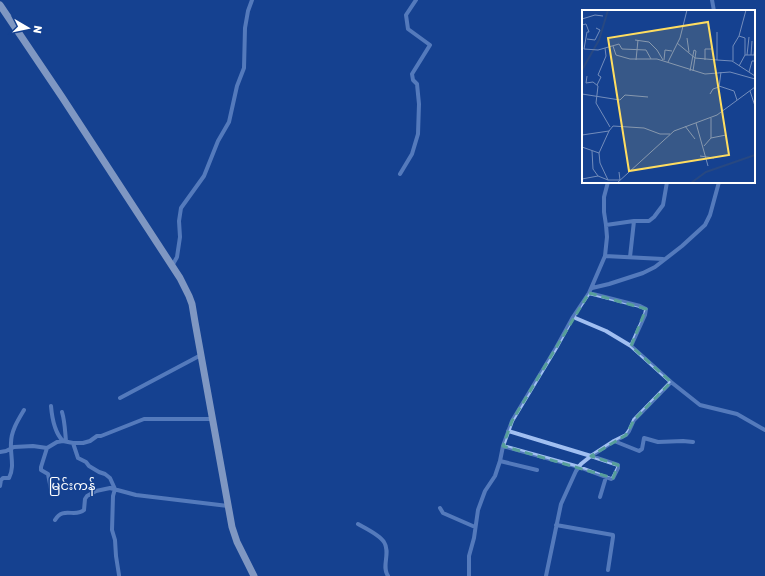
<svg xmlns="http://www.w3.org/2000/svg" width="765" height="576" viewBox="0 0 765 576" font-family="Rubik,'Noto Sans Myanmar',sans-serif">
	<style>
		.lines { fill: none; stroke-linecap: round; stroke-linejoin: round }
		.street { stroke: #a1bff1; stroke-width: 4 }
		.highway { stroke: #fff; stroke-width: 7 }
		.marked { fill: none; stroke: #579f9a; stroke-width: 3; stroke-dasharray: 8 5; stroke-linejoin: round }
		.labels { text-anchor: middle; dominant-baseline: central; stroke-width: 3; stroke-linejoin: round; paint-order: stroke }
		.quarter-label { font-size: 13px; fill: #fff; stroke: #154190 }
		.inset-river { fill: none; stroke: #274882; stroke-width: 2 }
		.inset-road { fill: none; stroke: #738dbc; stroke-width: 1 }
		.view { fill: #ffdd60; fill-opacity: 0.15; stroke: #ffdd60; stroke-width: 2 }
		.inset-edge { fill: none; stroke: #fff; stroke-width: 2 }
	</style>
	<rect width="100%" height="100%" fill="#154190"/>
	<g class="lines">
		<!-- street -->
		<path class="street" d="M 712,0 L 714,11
			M 400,174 L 412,154 L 418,134 L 419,104 L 417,84 L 413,80 L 412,74 L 430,45 L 408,29 L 406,15 L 416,0
			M 606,225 L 634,221 L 649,221 L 654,217 L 663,205 L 667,182
			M 605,256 L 663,259
			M 630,257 L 634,221
			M 172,266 L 177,257 L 180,237 L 179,221 L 181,208 L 204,176 L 218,141 L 229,122 L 237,86 L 244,68 L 245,28 L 248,11 L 252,0
			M 592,288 L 609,284 L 643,273 L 655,267 L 682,246 L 705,225 L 710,215 L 719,182
			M 589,293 L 640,306 L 646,309 L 645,315 L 631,346
			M 573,317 L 606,331 L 631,346 L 671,382 L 700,405 L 737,414 L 765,430
			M 120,398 L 201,355
			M 51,406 C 52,418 54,432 63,441
			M 62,412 C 65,422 65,432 66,441
			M 614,441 L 639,451 L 642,449 L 644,438 L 658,442 L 683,441 L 693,442
			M 73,443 L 78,458 L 86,462 L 89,466 L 99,472 L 105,474 L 110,478 L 115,489 L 113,496 L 112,530 L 115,540 L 116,556 L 119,575
			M 503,446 L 579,467 L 611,479 L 613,478 L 618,468 L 618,465 L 591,456 L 508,431
			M 47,448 L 41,467 L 41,470 L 48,474 L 51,489
			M 0,452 L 6,451 L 14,447 L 33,446 L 47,448 L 57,442 L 63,441 L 73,443 L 83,443 L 90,441 L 97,436 L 101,436 L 144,419 L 212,419
			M 500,461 L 537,470
			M 0,486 L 1,480 L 3,478 L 9,478 C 15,467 10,454 11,443 C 11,431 18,420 24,410
			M 600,497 L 606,477
			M 440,508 L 443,513 L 475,527
			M 55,520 C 63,506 75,518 84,510 L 85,499 L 87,496 L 96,491 L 110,488 L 136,495 L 228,506
			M 358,524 C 365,528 380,535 384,542 C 391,553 381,566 388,576
			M 556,525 L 613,535 L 613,537 L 608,570
			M 469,576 L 469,556 L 474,538 L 478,510 L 485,491 L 495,476 L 500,461 L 503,446 L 512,421 L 556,348 L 573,317 L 589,293 L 605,256 L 607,237 L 606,225 L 604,212 L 604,197 L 608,182
			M 546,576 L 561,504 L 576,471 L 581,464 L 591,456 L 614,441 L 626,435 L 629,431 L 634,420 L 671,382"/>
		<!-- highway -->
		<path class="highway" d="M 0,5 L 62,97 L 180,278 L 189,296 L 192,304 L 195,322 L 232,527 L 237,542 L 254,576"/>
	</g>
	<!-- marked area -->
	<path d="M0 0H765V576H0ZM 589,293 L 646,309 L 631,346 L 671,382 L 634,420 L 626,435 L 591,456 L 618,465 L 613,478 L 503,446 L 512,421 Z" fill="#154190" fill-opacity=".55" fill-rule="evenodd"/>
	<path class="marked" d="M 589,293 L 646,309 L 631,346 L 671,382 L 634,420 L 626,435 L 591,456 L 618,465 L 613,478 L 503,446 L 512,421 Z"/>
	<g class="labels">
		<!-- quarter labels -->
		<g class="quarter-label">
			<text x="72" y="485">မြင်းကန်</text>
		</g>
	</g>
	<!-- overview -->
	<g transform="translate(582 10)">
		<rect width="173" height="173" fill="#154190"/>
		<path class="inset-river" d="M 0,60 L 17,30 L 26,0M 109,173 L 124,162 L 173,145"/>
		<path class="inset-road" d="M 0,9 L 13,5 L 21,6M 0,15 L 4,14 L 7,22 L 5,22 L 2,39 L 16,40 L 37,34 L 40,39 L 64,40 L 69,49M 135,22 L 135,50 L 150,51 L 173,66M 105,28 L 107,42M 5,29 L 13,30 L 18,20 L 14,18M 53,30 L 67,32 L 75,40 L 81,50M 95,33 L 113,48 L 135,50M 31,36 L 34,45 L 48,49 L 75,49 L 123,64 L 148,62 L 173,69M 163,45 L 163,28 L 157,26 L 164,0M 165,45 L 167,27M 169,45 L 170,31M 54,50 L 56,30M 82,50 L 83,40 L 90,41M 123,50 L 123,39 L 130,39M 151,51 L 151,36 L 157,26M 86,52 L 98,28 L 105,0M 157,56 L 163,45 L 172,45 L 173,35M 108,61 L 112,40 L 114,41 L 111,61M 167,62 L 170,51 L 173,51M 5,66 L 4,73 L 11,72 L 16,76 L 14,93 L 28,117M 15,75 L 19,67 L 16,65 L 24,46 L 23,38M 137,76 L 152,81 L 155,90M 168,81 L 173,96M 0,84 L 38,90 L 43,85 L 66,87M 128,84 L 131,79 L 137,77 L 139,62M 114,113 L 126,156M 103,116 L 113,129M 0,125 L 27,121 L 31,116 L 62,118 L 78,124 L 88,124M 129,128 L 144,125M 122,136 L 129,128 L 129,108M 0,137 L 17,143 L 18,153 L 26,170 L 38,170 L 37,162M 10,141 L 11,159 L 16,166M 17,143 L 27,121M 118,146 L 132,148M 0,169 L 16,166 L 26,170M 35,173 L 92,121 L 135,105 L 173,77"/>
		<path class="view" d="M 126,12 L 147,145 L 47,161 L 26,28 Z"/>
		<rect width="173" height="173" class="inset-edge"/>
	</g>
	<!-- north arrow -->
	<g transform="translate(28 28) rotate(99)" stroke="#154190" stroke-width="3" paint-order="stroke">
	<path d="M0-3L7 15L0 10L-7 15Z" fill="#ffffff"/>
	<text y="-6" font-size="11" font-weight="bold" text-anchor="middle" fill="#ffffff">N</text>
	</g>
</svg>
